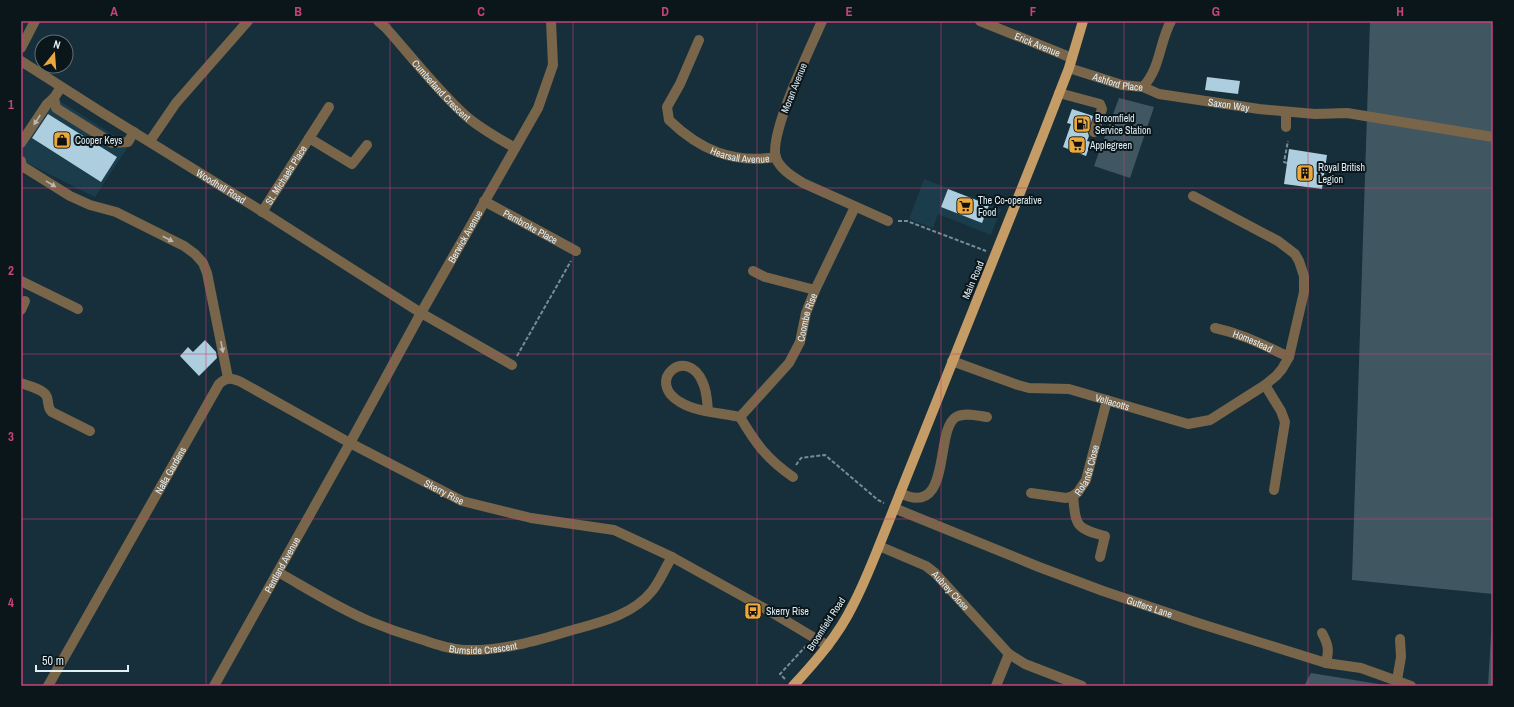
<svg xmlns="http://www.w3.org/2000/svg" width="1514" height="707" viewBox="0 0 1514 707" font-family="'Archivo Narrow',sans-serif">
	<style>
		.built { fill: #1b3c4b }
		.green { fill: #405761 }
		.building { fill: #accede }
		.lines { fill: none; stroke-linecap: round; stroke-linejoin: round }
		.path { stroke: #788c95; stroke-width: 2; stroke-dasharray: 4 2; stroke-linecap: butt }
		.minor { stroke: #78654a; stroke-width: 10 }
		.major { stroke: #c59c65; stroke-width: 10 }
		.oneway { fill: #b7b8b2 }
		.grid { fill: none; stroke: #c8437a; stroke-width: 1; stroke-opacity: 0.55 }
		.labels { text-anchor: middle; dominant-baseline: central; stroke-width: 4; stroke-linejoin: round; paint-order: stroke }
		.street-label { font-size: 10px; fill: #e1f0f7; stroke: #0b161b }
		.poi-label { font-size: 10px; fill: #e1f0f7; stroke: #0b161b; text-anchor: start }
		.neatline { fill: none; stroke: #c8437a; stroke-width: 1.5 }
		.grid-label { font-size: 13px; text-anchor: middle; font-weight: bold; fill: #c8437a }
	</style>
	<rect width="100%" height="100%" fill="#172f3a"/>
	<!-- built -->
	<path class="built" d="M 49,94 L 129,145 L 95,197 L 21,160 L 21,138 Z
		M 924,179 L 1001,209 L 991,235 L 938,214 L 933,228 L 909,219 Z"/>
	<!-- green -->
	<path class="green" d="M 1370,21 L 1493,21 L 1493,594 L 1352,580 Z
		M 1119,98 L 1154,107 L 1130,178 L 1094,166 Z
		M 1493,601 L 1493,686 L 1488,686 Z
		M 1311,673 L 1391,686 L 1304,686 Z"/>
	<!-- building -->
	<path class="building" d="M 1207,77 L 1240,81 L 1238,94 L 1205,90 Z
		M 1072,109 L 1093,116 L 1088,133 L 1089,136 L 1087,141 L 1091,142 L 1086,156 L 1063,147 L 1071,124 L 1067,123 Z
		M 48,114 L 117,157 L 101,182 L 32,138 Z
		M 1289,149 L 1327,155 L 1322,189 L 1284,184 Z
		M 948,189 L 989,205 L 982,223 L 941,207 Z
		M 205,340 L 216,352 L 217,358 L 199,376 L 180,356 L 188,347 L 193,352 Z"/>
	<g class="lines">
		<!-- path -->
		<path class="path" d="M 1287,163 L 1284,162 L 1288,141
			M 898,221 L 907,221 L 986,251
			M 517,356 L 571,261
			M 796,465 L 801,458 L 825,455 L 878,500 L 884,503
			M 785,679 L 780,674 L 806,646"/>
		<!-- minor -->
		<g class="minor">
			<path id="s1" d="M 378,21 L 386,28 C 412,57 437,90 466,116 C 481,129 498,138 515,148"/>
			<path d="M 822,21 C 811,47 768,135 776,158 C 780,169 793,177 803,183 L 888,221"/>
			<path id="s2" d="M 980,21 L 1072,58"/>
			<path id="s3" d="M 699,40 L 680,84 L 667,107 L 669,120 C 700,150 733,164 776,157"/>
			<path d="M 21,48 L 35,21"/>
			<path id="s4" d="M 21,61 L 101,112 L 255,207 L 421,313 L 512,365"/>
			<path id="s5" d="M 1069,68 L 1122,85 L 1143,87 C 1161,67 1159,43 1171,21"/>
			<path d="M 61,87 L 54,98 L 56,108 L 112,143 L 128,142 L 134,132"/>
			<path id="s6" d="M 1143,87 L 1159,94 L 1259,109 L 1315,114 L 1347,113 L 1493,137"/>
			<path d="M 1059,93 L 1100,104 L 1102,109 L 1094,132"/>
			<path d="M 1286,127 L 1286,112"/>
			<path d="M 309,138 L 352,164 L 367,145"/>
			<path d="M 150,141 L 176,103 L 248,21"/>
			<path d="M 21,143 L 47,104 L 54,98"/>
			<path d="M 21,161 L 22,166 L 70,196 L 90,205 L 116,212 L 184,246 L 195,254 L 203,263 L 207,273 L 228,378"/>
			<path id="s7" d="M 484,201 L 576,251"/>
			<path id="s8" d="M 262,212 L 329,107"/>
			<path d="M 753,271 L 765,277 L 815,290"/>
			<path d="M 21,281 L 78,309"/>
			<path d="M 21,310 L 25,301"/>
			<path id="s9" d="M 1215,328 C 1243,334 1263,345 1289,357"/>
			<path id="s10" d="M 952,361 L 1018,385 L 1029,388 L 1069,389 L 1188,424 L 1210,420 L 1265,385 L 1276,376 L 1282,369 L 1289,357 L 1304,292 L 1304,276 L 1299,261 L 1295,254 L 1278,241 L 1193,196"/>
			<path d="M 21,383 C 28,386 44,389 47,397 C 49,403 47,408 52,412 L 90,431"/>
			<path d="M 1265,385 L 1281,411 L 1285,422 L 1274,490"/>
			<path d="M 708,410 C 707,401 707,392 703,383 C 687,344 644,381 680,402 C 696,412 722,413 740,417"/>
			<path id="s11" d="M 793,477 C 767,459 756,444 740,417 L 789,363 L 800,342 L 806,313 L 815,290 L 855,207"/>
			<path d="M 900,493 C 953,519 934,430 956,417 C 965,412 978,416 987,417"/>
			<path id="s12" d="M 1031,493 L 1066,498 L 1073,496 L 1078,492 L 1086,480 L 1107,400"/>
			<path d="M 1073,496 C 1076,526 1075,528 1105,536 L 1100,557"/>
			<path id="s13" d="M 894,508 L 1039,567 L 1103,591 L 1198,623 L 1326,663 L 1361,668 L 1411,686"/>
			<path id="s14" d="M 879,546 L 926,566 L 935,573 L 1009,654 L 1025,664 L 1082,686"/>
			<path id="s15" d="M 278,572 C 308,589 338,608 369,621 C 386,628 403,634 420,639 C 436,644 451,650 467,650 C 501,651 536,641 569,631 C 597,623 632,616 652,591 C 660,581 665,568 672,557"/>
			<path d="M 1322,633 C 1329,646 1329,650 1326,663"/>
			<path d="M 1397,680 L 1401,657 L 1400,639"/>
			<path id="s16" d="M 48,686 L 219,384 C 226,377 232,378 241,382 L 350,443 L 462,501 L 531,518 L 614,530 L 672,557 L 771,612 L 828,646"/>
			<path id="s17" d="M 214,686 L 350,443 L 421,313 L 538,108 L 553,65 L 551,21"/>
			<path d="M 996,686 L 1009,654"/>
		</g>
		<!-- major -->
		<path class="major" d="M 793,686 C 816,661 838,636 853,605 C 863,586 871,566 879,546 L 1043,135 L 1069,68 L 1083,21"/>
	</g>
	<!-- one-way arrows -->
	<defs><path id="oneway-solid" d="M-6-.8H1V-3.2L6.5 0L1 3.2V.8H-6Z"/></defs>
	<g class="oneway">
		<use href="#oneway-solid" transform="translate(37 120) rotate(123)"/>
		<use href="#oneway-solid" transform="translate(51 184) rotate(32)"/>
		<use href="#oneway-solid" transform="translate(168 239) rotate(27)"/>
		<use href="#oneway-solid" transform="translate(222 347) rotate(79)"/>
	</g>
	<!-- grid -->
	<path class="grid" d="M 206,21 L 206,686M 390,21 L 390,686M 573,21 L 573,686M 757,21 L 757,686M 941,21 L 941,686M 1124,21 L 1124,686M 1308,21 L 1308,686M 21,188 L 1493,188M 21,354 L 1493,354M 21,519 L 1493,519"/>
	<!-- icons -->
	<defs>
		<symbol id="fuel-square" viewBox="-11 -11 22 22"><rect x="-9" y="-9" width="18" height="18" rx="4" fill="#eda83b" stroke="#0b161b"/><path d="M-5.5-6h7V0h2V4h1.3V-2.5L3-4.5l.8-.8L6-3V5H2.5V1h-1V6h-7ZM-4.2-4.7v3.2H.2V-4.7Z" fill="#111"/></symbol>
		<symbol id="shop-square" viewBox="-11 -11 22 22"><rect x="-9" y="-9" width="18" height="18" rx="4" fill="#eda83b" stroke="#0b161b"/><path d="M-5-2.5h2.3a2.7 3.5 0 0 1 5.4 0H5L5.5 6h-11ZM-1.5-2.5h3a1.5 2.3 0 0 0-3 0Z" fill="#111"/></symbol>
		<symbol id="supermarket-square" viewBox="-11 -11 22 22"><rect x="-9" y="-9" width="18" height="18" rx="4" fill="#eda83b" stroke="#0b161b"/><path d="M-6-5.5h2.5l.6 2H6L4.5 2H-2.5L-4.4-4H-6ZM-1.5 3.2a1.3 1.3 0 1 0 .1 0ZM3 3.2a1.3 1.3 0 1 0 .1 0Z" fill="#111"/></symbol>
		<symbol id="building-square" viewBox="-11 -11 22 22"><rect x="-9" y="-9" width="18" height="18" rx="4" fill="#eda83b" stroke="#0b161b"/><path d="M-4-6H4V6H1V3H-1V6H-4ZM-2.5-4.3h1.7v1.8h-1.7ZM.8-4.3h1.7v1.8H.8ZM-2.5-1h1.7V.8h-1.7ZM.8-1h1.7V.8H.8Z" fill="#111"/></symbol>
		<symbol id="bus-square" viewBox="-11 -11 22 22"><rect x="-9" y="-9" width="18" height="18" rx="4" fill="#eda83b" stroke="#0b161b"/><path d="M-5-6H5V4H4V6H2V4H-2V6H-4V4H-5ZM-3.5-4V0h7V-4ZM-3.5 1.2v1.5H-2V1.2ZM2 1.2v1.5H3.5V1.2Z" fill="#111"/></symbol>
	</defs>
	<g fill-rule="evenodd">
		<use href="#fuel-square" x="1072" y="114" width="20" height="20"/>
		<use href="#shop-square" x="52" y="130" width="20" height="20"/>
		<use href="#supermarket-square" x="1067" y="135" width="20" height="20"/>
		<use href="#building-square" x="1295" y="163" width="20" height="20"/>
		<use href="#supermarket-square" x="955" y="196" width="20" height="20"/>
		<use href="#bus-square" x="743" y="601" width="20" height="20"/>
	</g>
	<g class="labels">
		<!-- street labels -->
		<g class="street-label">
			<text stroke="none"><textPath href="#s2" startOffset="62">Erick Avenue</textPath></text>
			<text stroke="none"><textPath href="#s5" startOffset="51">Ashford Place</textPath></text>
			<text transform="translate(794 88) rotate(-68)">Moran Avenue</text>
			<text stroke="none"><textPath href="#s1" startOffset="94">Cumberland Crescent</textPath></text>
			<text stroke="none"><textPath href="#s6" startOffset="88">Saxon Way</textPath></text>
			<text stroke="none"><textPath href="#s3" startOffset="169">Hearsall Avenue</textPath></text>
			<text stroke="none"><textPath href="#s8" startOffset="44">St. Michaels Place</textPath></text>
			<text stroke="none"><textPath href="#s4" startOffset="236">Woodhall Road</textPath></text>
			<text stroke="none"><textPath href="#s7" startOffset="53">Pembroke Place</textPath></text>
			<text stroke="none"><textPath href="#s17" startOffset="515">Berwick Avenue</textPath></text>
			<text transform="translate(973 280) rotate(-67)">Main Road</text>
			<text stroke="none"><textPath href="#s11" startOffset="203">Coombe Rise</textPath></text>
			<text stroke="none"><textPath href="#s9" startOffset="40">Homestead</textPath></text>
			<text stroke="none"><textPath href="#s10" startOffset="167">Vellacotts</textPath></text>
			<text stroke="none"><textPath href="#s12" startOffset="73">Rolands Close</textPath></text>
			<text stroke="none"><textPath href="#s16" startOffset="248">Nalla Gardens</textPath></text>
			<text stroke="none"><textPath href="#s16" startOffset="602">Skerry Rise</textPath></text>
			<text stroke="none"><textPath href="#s17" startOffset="139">Pentland Avenue</textPath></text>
			<text stroke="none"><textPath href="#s14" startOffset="86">Aubrey Close</textPath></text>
			<text stroke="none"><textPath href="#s13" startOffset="274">Gutters Lane</textPath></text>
			<text transform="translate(826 624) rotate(-57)">Broomfield Road</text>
			<text stroke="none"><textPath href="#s15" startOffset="222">Burnside Crescent</textPath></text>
		</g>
		<!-- poi labels -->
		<g class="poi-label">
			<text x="1095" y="118">Broomfield<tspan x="1095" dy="12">Service Station</tspan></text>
			<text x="75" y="140">Cooper Keys</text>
			<text x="1090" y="145">Applegreen</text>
			<text x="1318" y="167">Royal British<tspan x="1318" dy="12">Legion</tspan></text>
			<text x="978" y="200">The Co-operative<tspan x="978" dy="12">Food</tspan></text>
			<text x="766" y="611">Skerry Rise</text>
		</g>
	</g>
	<!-- border -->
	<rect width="1514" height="707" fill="none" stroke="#0b161b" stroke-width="44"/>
	<!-- north arrow -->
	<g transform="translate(54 54) rotate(17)"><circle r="19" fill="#0b161b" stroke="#616d73"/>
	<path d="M0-3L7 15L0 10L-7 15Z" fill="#eda83b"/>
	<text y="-6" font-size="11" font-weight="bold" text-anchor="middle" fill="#e1f0f7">N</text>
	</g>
	<!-- scale -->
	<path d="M36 665v6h92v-6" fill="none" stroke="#e1f0f7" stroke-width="2"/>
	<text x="42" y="665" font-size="12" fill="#e1f0f7" stroke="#0b161b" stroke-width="3" paint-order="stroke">50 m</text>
	<rect x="22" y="22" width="1470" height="663" class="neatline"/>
	<g class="grid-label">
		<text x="114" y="16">A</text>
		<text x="298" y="16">B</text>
		<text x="481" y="16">C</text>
		<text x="665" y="16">D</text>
		<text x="849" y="16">E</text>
		<text x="1033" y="16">F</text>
		<text x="1216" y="16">G</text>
		<text x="1400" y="16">H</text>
		<text x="11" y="109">1</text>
		<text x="11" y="275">2</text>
		<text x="11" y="441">3</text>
		<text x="11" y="607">4</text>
	</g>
</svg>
